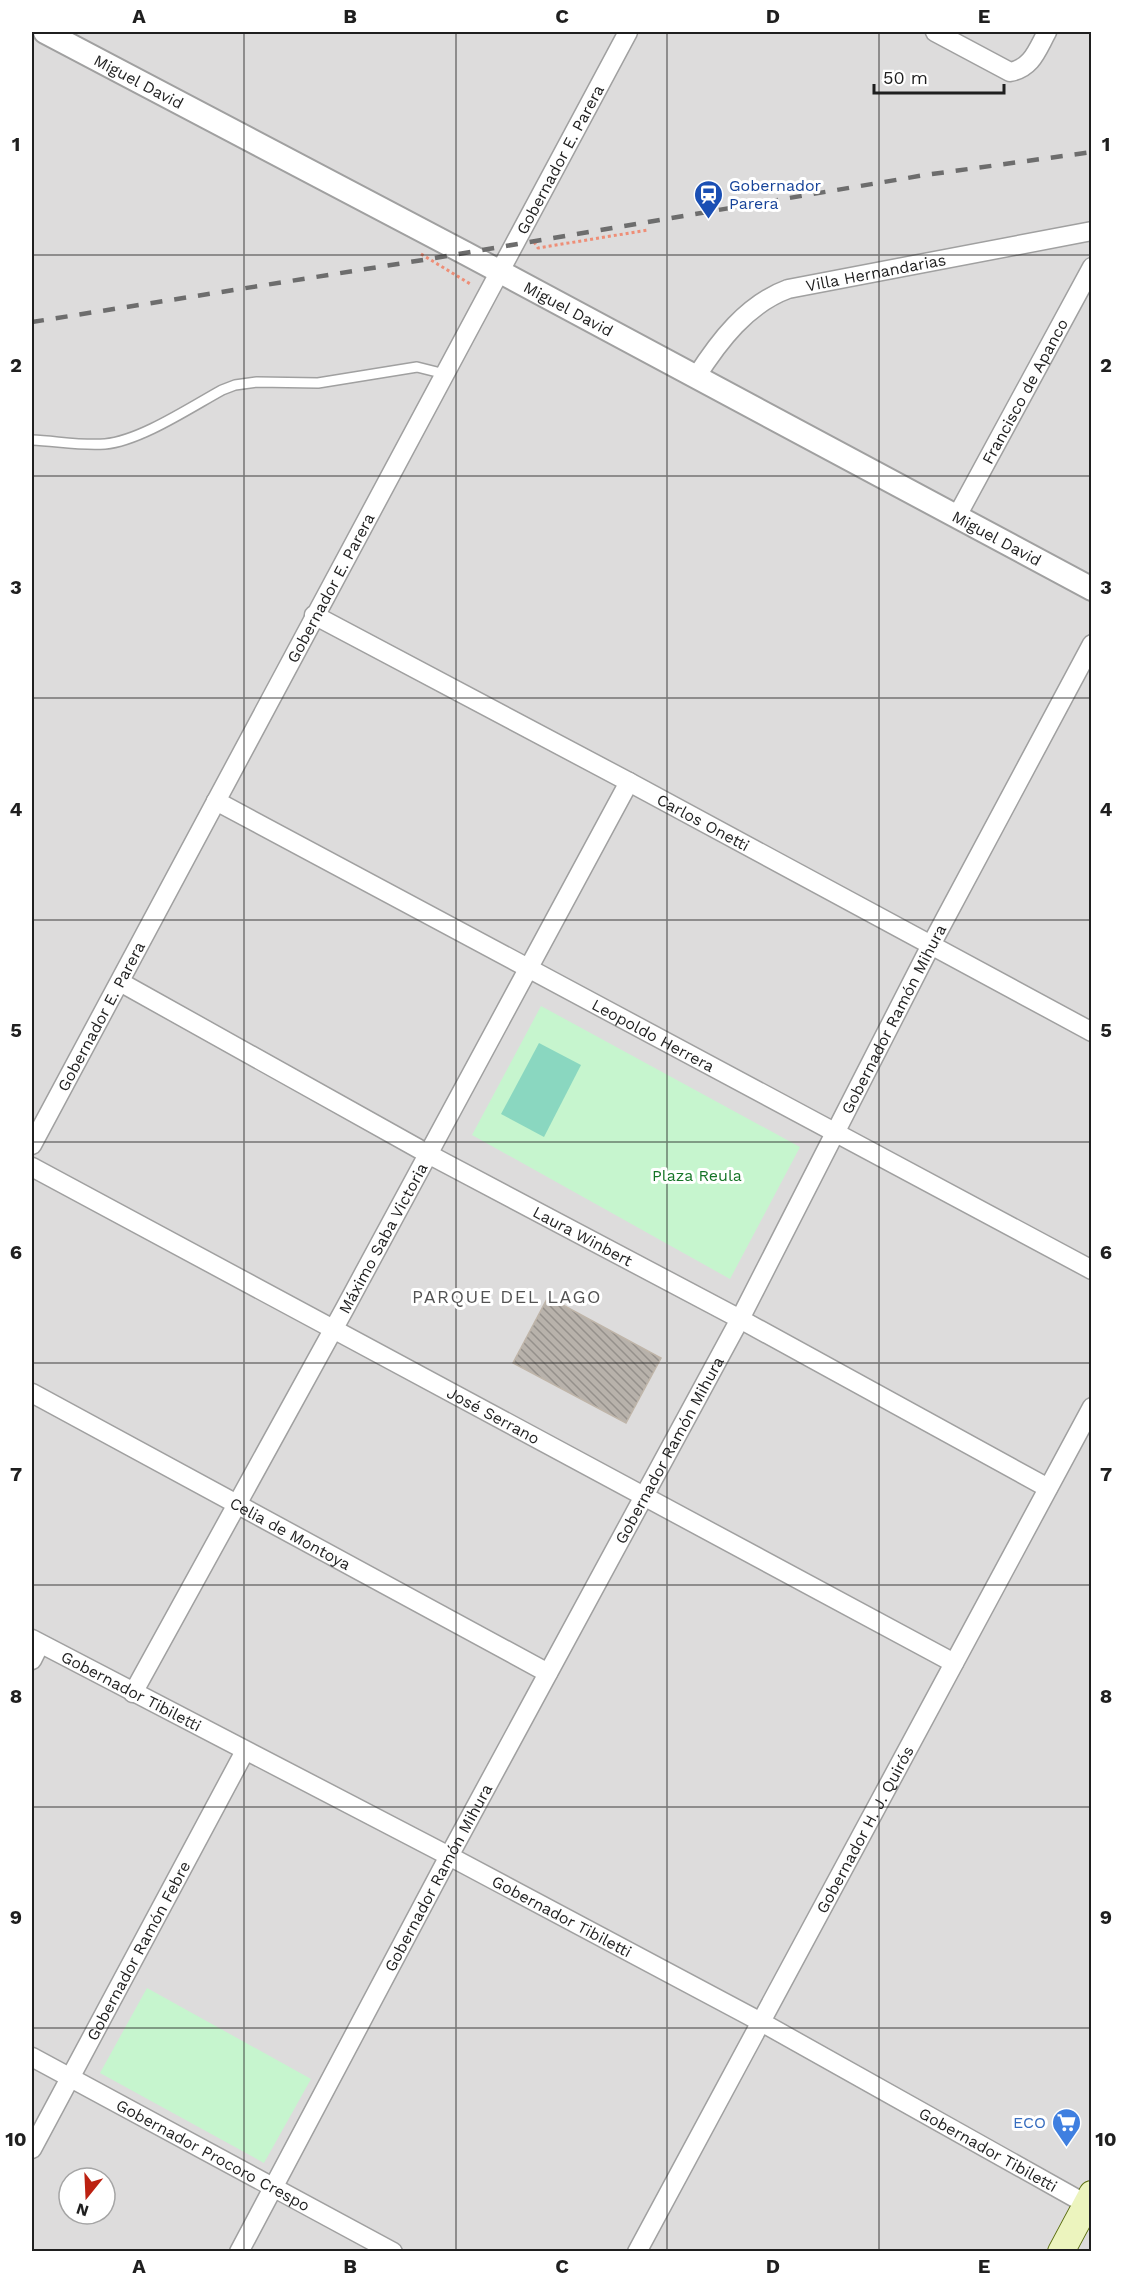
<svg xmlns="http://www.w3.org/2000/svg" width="1123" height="2283" viewBox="0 0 1123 2283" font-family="'Work Sans',sans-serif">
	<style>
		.residential { fill: #dddcdc; fill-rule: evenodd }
		.park { fill: #c6f5ce }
		.pitch { fill: #8ad7c0 }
		.building { fill: url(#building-back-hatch); stroke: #bfb5a9; stroke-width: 1.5 }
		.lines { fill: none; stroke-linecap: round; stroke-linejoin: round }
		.service-casing { stroke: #a0a0a0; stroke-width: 12 }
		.minor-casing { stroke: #a0a0a0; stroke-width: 21 }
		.tertiary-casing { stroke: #a0a0a0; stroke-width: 26 }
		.secondary-casing { stroke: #5a6d0e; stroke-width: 28 }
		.path { stroke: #ee8e77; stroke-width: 3; stroke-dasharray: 3 3; stroke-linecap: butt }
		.service { stroke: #fff; stroke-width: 9 }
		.minor { stroke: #fff; stroke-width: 18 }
		.tertiary { stroke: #fff; stroke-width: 22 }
		.secondary { stroke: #ecf4be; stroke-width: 26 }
		.rail { stroke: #6d6d6d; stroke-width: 4.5; stroke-dasharray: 12 12; stroke-linecap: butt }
		.grid { fill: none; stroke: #1f1f1f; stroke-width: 1.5; stroke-opacity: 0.55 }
		.labels { text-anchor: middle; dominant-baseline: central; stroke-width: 6; stroke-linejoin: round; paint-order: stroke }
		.street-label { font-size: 16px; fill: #1f1f1f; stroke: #fff }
		.transit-label { font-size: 16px; fill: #164399; stroke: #fff; text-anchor: start }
		.park-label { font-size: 16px; fill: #157426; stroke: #fff }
		.shop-label { font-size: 16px; fill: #366cbe; stroke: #fff; text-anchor: end }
		.neighbourhood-label { font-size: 18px; letter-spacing: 1.5px; fill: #525252; stroke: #fff }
		.neatline { fill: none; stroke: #1f1f1f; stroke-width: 2 }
		.grid-label { font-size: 20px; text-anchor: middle; font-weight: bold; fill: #1f1f1f }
	</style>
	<defs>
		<pattern id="building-back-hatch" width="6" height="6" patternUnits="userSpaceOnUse" patternTransform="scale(1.5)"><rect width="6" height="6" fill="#b8b2ab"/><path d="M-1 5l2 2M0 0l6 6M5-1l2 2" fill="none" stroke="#95908b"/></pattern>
	</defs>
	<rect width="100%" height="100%" fill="#efece6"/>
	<!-- residential -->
	<path class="residential" d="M 32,32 L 1091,32 L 1091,2251 L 32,2252 ZM 69,2178 L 105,2178 L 105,2214 L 69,2214 Z"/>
	<!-- park -->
	<path class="park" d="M 541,1006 L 800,1147 L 730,1279 L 472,1135 Z
		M 147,1988 L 311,2079 L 264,2163 L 100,2073 Z"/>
	<!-- pitch -->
	<path class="pitch" d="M 539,1043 L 581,1065 L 544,1137 L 501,1114 Z"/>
	<!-- building -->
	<path class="building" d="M 548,1297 L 661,1358 L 626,1423 L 513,1363 Z"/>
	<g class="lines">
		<defs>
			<path id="service" d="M 32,440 C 56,441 81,446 105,444 C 140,441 191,407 222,390 L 235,385 L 257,382 L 318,383 L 417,367 L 445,374"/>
			<g id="minor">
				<path d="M 935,32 L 1010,72 C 1032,68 1037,50 1047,32"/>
				<path id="s1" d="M 696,377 C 719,341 747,304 788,289 L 1092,231"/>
				<path id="s2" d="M 957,516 L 1092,267"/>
				<path id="s3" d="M 314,615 L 629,782 L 1092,1032"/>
				<path id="s4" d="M 216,801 L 1092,1270"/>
				<path id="s5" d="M 120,982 L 428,1154 L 740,1319 L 1048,1488"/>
				<path id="s6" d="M 32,1145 L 628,32"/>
				<path id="s7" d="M 32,1167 L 954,1663"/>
				<path id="s8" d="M 32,1393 L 548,1673"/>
				<path id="s9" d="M 32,1639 L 449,1856 L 761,2022 L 1086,2204"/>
				<path d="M 32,1660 L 40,1644"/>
				<path id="s10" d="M 133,1693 L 344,1310 L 629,782"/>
				<path id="s11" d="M 32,2057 L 393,2252"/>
				<path id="s12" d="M 32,2149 L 245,1751"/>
				<path id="s13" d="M 239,2252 L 449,1856 L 740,1319 L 931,945 L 1092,644"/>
				<path id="s14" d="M 637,2252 L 1092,1407"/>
			</g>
			<g id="tertiary">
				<path id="s15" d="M 45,32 L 465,253 L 1092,589"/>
			</g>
			<path id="secondary" d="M 1061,2252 L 1092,2194"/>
		</defs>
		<!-- service casing -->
		<use href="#service" class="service-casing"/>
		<!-- minor casing -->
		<use href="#minor" class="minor-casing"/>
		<!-- tertiary casing -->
		<use href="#tertiary" class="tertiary-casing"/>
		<!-- secondary casing -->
		<use href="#secondary" class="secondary-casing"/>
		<!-- path -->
		<path class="path" d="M 534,242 L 538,248 L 648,230
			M 421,254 L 472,285"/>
		<!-- service -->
		<use href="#service" class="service"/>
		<!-- minor -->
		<use href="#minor" class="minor"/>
		<!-- tertiary -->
		<use href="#tertiary" class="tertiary"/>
		<!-- secondary -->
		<use href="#secondary" class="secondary"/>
		<!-- rail -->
		<path class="rail" d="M 32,322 L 429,259 L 925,175 L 1092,152"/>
	</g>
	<!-- grid -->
	<path class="grid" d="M 244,32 L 244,2252M 456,32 L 456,2252M 667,32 L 667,2252M 879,32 L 879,2252M 32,255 L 1092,255M 32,476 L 1092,476M 32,698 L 1092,698M 32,920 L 1092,920M 32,1142 L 1092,1142M 32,1363 L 1092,1363M 32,1585 L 1092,1585M 32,1807 L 1092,1807M 32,2028 L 1092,2028"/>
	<!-- icons -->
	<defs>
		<symbol id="station-pin" viewBox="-11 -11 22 30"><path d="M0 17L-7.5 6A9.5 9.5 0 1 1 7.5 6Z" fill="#1a4fb4" stroke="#fff"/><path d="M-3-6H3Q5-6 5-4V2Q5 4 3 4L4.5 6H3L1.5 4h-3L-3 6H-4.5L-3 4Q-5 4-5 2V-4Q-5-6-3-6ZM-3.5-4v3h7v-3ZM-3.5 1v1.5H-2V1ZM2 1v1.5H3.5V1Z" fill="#fff"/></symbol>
		<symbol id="supermarket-pin" viewBox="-11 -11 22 30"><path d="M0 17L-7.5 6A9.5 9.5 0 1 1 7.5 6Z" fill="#3f7fe0" stroke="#fff"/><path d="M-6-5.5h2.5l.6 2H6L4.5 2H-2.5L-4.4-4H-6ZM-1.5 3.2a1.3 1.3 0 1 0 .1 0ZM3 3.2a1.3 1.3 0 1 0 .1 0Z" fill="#fff"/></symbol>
	</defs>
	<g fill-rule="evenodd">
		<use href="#station-pin" x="692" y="178" width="33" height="45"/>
		<use href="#supermarket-pin" x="1050" y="2106" width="33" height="45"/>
	</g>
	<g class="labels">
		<!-- street labels -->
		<g class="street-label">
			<text stroke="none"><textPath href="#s15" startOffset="106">Miguel David</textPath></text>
			<text stroke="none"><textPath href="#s6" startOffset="1118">Gobernador E. Parera</textPath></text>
			<text stroke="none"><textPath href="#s1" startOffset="219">Villa Hernandarias</textPath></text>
			<text stroke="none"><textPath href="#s15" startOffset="592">Miguel David</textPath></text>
			<text stroke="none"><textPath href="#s2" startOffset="142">Francisco de Apanco</textPath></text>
			<text stroke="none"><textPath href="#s15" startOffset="1078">Miguel David</textPath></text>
			<text stroke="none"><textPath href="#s6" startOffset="632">Gobernador E. Parera</textPath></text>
			<text stroke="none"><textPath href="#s3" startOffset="441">Carlos Onetti</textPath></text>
			<text stroke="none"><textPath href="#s6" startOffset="146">Gobernador E. Parera</textPath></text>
			<text stroke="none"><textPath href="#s13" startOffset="1396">Gobernador Ramón Mihura</textPath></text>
			<text stroke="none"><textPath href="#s4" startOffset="496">Leopoldo Herrera</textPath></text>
			<text stroke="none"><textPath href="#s5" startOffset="528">Laura Winbert</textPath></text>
			<text stroke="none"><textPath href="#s10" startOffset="519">Máximo Saba Victoria</textPath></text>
			<text stroke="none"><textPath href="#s7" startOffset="524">José Serrano</textPath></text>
			<text stroke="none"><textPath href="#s13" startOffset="910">Gobernador Ramón Mihura</textPath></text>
			<text stroke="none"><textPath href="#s8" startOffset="294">Celia de Montoya</textPath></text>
			<text stroke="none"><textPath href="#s9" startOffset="112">Gobernador Tibiletti</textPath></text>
			<text stroke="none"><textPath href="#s14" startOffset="480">Gobernador H. J. Quirós</textPath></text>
			<text stroke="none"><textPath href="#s13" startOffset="424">Gobernador Ramón Mihura</textPath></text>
			<text stroke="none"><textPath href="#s9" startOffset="598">Gobernador Tibiletti</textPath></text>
			<text stroke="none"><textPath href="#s12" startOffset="225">Gobernador Ramón Febre</textPath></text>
			<text stroke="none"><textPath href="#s9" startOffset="1084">Gobernador Tibiletti</textPath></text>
			<text stroke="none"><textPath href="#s11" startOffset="206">Gobernador Procoro Crespo</textPath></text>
		</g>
		<!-- transit labels -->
		<g class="transit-label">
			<text x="729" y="185">Gobernador<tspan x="729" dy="18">Parera</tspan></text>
		</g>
		<!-- park labels -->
		<g class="park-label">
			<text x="697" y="1175">Plaza Reula</text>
		</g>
		<!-- shop labels -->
		<g class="shop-label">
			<text x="1046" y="2122">ECO</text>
		</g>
		<!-- neighbourhood labels -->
		<g class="neighbourhood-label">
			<text x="507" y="1296">PARQUE DEL LAGO</text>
		</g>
	</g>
	<!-- border -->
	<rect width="1123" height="2283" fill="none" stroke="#ffffff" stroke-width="66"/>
	<!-- north arrow -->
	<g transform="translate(87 2196) rotate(198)"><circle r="28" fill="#ffffff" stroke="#a5a5a5" stroke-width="1.5"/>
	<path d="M0-4.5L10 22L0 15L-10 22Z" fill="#bc2111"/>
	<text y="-9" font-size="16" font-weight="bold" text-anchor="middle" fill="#1f1f1f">N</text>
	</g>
	<!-- scale -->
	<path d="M874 84v9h130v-9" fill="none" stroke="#1f1f1f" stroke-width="3"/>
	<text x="883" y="84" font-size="18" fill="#1f1f1f" stroke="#ffffff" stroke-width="4.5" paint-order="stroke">50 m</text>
	<rect x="33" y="33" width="1057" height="2217" class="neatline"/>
	<g class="grid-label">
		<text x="139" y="23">A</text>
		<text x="350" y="23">B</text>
		<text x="562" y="23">C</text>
		<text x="773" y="23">D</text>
		<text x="984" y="23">E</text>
		<text x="16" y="151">1</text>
		<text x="1106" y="151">1</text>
		<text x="16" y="372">2</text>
		<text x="1106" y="372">2</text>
		<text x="16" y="594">3</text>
		<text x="1106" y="594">3</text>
		<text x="16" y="816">4</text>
		<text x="1106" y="816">4</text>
		<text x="16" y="1037">5</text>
		<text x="1106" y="1037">5</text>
		<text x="16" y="1259">6</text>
		<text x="1106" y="1259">6</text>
		<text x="16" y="1481">7</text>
		<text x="1106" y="1481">7</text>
		<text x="16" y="1703">8</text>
		<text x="1106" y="1703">8</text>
		<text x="16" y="1924">9</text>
		<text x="1106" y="1924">9</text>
		<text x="16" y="2146">10</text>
		<text x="1106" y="2146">10</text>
		<text x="139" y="2273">A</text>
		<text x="350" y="2273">B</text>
		<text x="562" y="2273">C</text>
		<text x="773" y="2273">D</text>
		<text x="984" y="2273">E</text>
	</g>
</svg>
